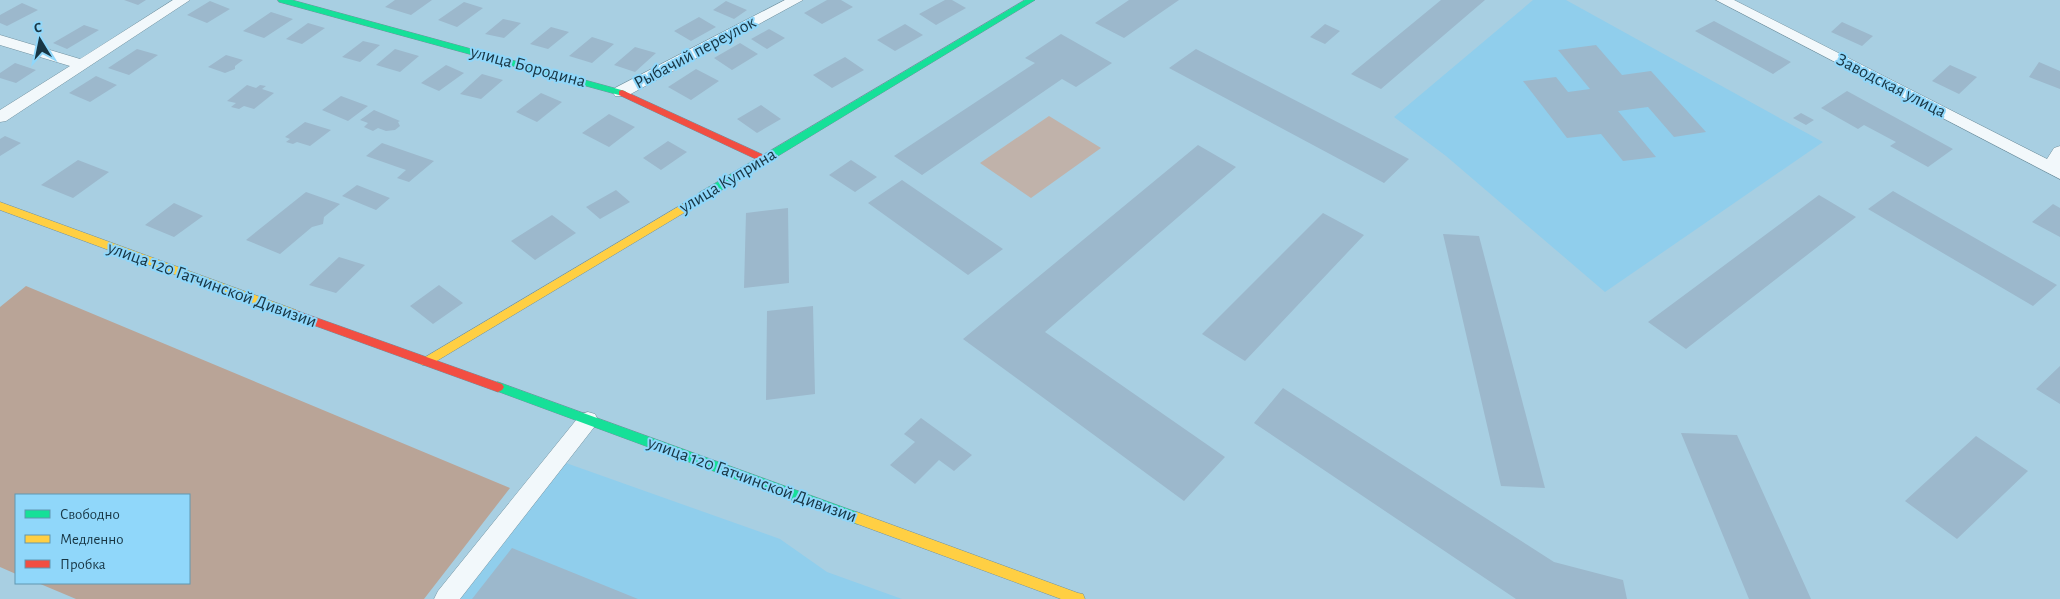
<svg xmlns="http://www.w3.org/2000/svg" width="2060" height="599" viewBox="0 0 2060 599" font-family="'Alegreya Sans',sans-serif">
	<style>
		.built { fill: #90ceec }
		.green { fill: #c0b2aa }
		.forest { fill: #b9a497 }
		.building { fill: #9cb8cc }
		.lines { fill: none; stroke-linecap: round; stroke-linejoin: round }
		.street-casing { stroke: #71919f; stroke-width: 1 }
		.fast-casing { stroke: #71919f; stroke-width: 1 }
		.slow-casing { stroke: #71919f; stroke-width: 1 }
		.jam-casing { stroke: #71919f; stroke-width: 1 }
		.street { fill: #f2f8fb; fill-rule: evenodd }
		.fast { fill: #16e098; fill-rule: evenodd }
		.slow { fill: #ffcf43; fill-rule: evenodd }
		.jam { fill: #f24e42; fill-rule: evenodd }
		.labels { text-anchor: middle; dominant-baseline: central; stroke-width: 4; stroke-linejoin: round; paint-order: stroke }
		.street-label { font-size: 18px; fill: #183644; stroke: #90d7fa }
	</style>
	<rect width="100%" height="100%" fill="#a8cfe2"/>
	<!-- built -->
	<path class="built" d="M 1533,0 L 1566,0 L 1823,142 L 1605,292 L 1446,156 L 1394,117 Z
		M 566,463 L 780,539 L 827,572 L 902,599 L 458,599 Z"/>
	<!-- green -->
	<path class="green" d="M 1049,116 L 1101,148 L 1031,198 L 980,163 Z"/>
	<!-- forest -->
	<path class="forest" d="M 26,286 L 510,488 L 424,599 L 76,599 L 38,583 L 189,583 L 189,495 L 16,495 L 16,574 L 0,567 L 0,307 Z"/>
	<!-- building -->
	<path class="building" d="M 124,0 L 146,0 L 138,5 Z
		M 395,0 L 432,0 L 411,15 L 385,7 Z
		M 827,0 L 841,0 L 853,7 L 822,24 L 804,13 Z
		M 945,0 L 952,0 L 966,8 L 936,25 L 919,14 Z
		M 1129,0 L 1179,0 L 1124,38 L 1095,23 Z
		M 1441,0 L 1485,0 L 1381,89 L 1351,74 Z
		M 210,1 L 230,9 L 207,23 L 187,15 Z
		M 726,1 L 747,10 L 734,19 L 713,10 Z
		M 464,2 L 483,8 L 457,27 L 438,20 Z
		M 22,3 L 38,10 L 7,26 L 0,23 L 0,15 Z
		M 271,12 L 293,19 L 264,38 L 243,31 Z
		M 699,17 L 716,27 L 691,41 L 674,31 Z
		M 503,19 L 521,23 L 504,38 L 485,34 Z
		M 1714,21 L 1791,62 L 1773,74 L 1695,31 Z
		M 1842,22 L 1873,36 L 1862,46 L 1831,32 Z
		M 308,23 L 325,28 L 302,44 L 286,39 Z
		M 905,24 L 923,35 L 895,51 L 877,40 Z
		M 1325,24 L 1340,31 L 1325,44 L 1310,37 Z
		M 84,25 L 99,30 L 67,49 L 53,43 Z
		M 551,27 L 569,32 L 548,49 L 530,44 Z
		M 769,29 L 785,38 L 767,49 L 751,39 Z
		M 1061,34 L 1112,63 L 1076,87 L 1062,79 L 922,175 L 894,156 L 1035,63 L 1025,58 Z
		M 592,37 L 614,44 L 592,63 L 569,56 Z
		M 363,41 L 380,45 L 360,62 L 342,57 Z
		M 740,43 L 758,54 L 732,70 L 714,58 Z
		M 1596,45 L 1622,75 L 1651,71 L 1706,132 L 1674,137 L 1648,107 L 1618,111 L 1656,157 L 1623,161 L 1601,134 L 1567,138 L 1523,81 L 1556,77 L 1568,92 L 1590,89 L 1558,50 Z
		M 635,47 L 656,53 L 635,72 L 614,65 Z
		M 137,49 L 158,55 L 129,75 L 108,68 Z
		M 395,49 L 419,56 L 400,72 L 376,65 Z
		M 1196,49 L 1409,159 L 1384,183 L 1169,68 Z
		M 226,55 L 243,60 L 235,66 L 235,69 L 225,73 L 208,67 Z
		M 845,57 L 864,70 L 832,88 L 813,75 Z
		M 2039,62 L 2060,71 L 2060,89 L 2029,77 Z
		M 15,63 L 36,70 L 16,83 L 0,78 L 0,73 Z
		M 446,65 L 464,73 L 439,91 L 421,83 Z
		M 1950,65 L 1977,77 L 1959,94 L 1932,81 Z
		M 696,69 L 719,81 L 691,100 L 668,87 Z
		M 482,74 L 503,80 L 481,99 L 460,94 Z
		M 96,76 L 117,85 L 90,102 L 69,93 Z
		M 247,85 L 256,88 L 260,85 L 266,86 L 262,89 L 274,93 L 254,109 L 244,106 L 239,109 L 231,107 L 236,103 L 227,101 Z
		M 1847,91 L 1953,149 L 1928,167 L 1890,146 L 1896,142 L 1864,125 L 1858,129 L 1821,108 Z
		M 541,93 L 562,102 L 537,122 L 516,112 Z
		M 341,96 L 368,106 L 348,121 L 322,110 Z
		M 761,105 L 781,119 L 757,133 L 737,119 Z
		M 374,110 L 400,121 L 398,122 L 400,126 L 395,130 L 386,131 L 378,128 L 373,131 L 364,127 L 368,123 L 360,120 Z
		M 1801,113 L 1814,120 L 1806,125 L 1793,118 Z
		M 609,114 L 635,127 L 609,147 L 582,133 Z
		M 305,122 L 331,130 L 310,146 L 297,142 L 293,144 L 286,142 L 290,139 L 285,137 Z
		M 5,136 L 21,143 L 0,156 L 0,139 Z
		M 668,141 L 687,152 L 661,170 L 643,158 Z
		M 382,143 L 434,161 L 409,182 L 397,178 L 406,170 L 366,156 Z
		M 1198,145 L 1236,167 L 1045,332 L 1225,457 L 1184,501 L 963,339 Z
		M 78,160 L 109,172 L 73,198 L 41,185 Z
		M 851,160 L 877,177 L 855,192 L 829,175 Z
		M 902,180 L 1003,249 L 968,275 L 868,203 Z
		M 357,185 L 390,198 L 376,210 L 342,196 Z
		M 616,190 L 630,202 L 600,219 L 586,207 Z
		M 1893,191 L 2057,285 L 2033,306 L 1868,209 Z
		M 306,192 L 340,204 L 324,217 L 323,224 L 312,227 L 280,254 L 246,240 Z
		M 1819,195 L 1856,217 L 1686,349 L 1648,322 Z
		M 174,203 L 203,216 L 174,237 L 145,225 Z
		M 2053,204 L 2060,208 L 2060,237 L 2032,222 Z
		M 788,208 L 789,283 L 744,288 L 746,213 Z
		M 1323,213 L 1364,235 L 1245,361 L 1202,334 Z
		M 552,215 L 576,233 L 535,260 L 511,241 Z
		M 1443,234 L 1479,236 L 1545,488 L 1501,486 Z
		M 339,257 L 365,265 L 336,293 L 309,285 Z
		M 439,285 L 463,303 L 433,324 L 410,306 Z
		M 813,306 L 815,394 L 766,400 L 767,311 Z
		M 2060,366 L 2060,404 L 2036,389 Z
		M 1283,388 L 1554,562 L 1623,580 L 1627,599 L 1516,599 L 1254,423 Z
		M 921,418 L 972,455 L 954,471 L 939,460 L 915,484 L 890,465 L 915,442 L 904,434 Z
		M 1681,433 L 1737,435 L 1811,599 L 1749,599 Z
		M 1976,436 L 2028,471 L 1957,539 L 1905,501 Z
		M 512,548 L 638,599 L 472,599 Z"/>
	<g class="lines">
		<defs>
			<path id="street" d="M 173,0 L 190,0 L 6,121 L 0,122 L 0,110 L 70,66 L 0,45 L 0,35 L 80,59 Z
				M 785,0 L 803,0 L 627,96 L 615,96 L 613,92 L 615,88 Z
				M 1716,0 L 1734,0 L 2047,159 L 2054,148 L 2060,146 L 2060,179 Z
				M 588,412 L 595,414 L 598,420 L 595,426 L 460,599 L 434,599 L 438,591 L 581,414 Z"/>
			<path id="fast" d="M 278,0 L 292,0 L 625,91 L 627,93 L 625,95 L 619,95 L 279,2 Z
				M 1025,0 L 1035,0 L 707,199 L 699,199 L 698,196 L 699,193 Z
				M 498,382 L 862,514 L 864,518 L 862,522 L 857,524 L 494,390 L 492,387 L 494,384 Z"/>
			<path id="slow" d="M 703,192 L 707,193 L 708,196 L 707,199 L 430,365 L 422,365 L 420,362 L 422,359 Z
				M 0,202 L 296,310 L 298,313 L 296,316 L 288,316 L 0,210 Z
				M 857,512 L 1078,593 L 1083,594 L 1085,599 L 1061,599 L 852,522 L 850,518 L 852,514 Z"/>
			<path id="jam" d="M 622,90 L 768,157 L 769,159 L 768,161 L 760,161 L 619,95 L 619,91 Z
				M 292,309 L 502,384 L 504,387 L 502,390 L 498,392 L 288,316 L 286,313 L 288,310 Z"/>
		</defs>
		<!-- street casing -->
		<use href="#street" class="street-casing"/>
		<!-- fast casing -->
		<use href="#fast" class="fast-casing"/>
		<!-- slow casing -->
		<use href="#slow" class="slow-casing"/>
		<!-- jam casing -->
		<use href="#jam" class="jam-casing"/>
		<!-- street -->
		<use href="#street" class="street"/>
		<!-- fast -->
		<use href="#fast" class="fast"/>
		<!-- slow -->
		<use href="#slow" class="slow"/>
		<!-- jam -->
		<use href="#jam" class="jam"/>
	</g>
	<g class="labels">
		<!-- street labels -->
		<g class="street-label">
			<text transform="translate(695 53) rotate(-28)">Рыбачий переулок</text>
			<text transform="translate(528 67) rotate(15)">улица Бородина</text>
			<text transform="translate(1891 86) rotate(27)">Заводская улица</text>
			<text transform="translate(728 181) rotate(-31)">улица Куприна</text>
			<text transform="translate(212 285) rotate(20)">улица 120 Гатчинской Дивизии</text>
			<text transform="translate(752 480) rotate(20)">улица 120 Гатчинской Дивизии</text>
		</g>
	</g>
	<!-- legend -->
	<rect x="15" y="494" width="175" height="90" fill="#90d7fa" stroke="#6097b1"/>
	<rect x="25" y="510" width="25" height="8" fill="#16e098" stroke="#6097b1"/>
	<text x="60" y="519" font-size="15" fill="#183644">Свободно</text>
	<rect x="25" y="535" width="25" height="8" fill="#ffcf43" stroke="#6097b1"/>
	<text x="60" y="544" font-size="15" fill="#183644">Медленно</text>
	<rect x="25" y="560" width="25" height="8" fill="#f24e42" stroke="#6097b1"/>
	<text x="60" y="569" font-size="15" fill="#183644">Пробка</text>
	<!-- north arrow -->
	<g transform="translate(40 40) rotate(350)" stroke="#90d7fa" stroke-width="4" paint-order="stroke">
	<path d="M0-4L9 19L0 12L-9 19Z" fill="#183644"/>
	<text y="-8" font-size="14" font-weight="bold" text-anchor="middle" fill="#183644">С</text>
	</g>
</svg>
